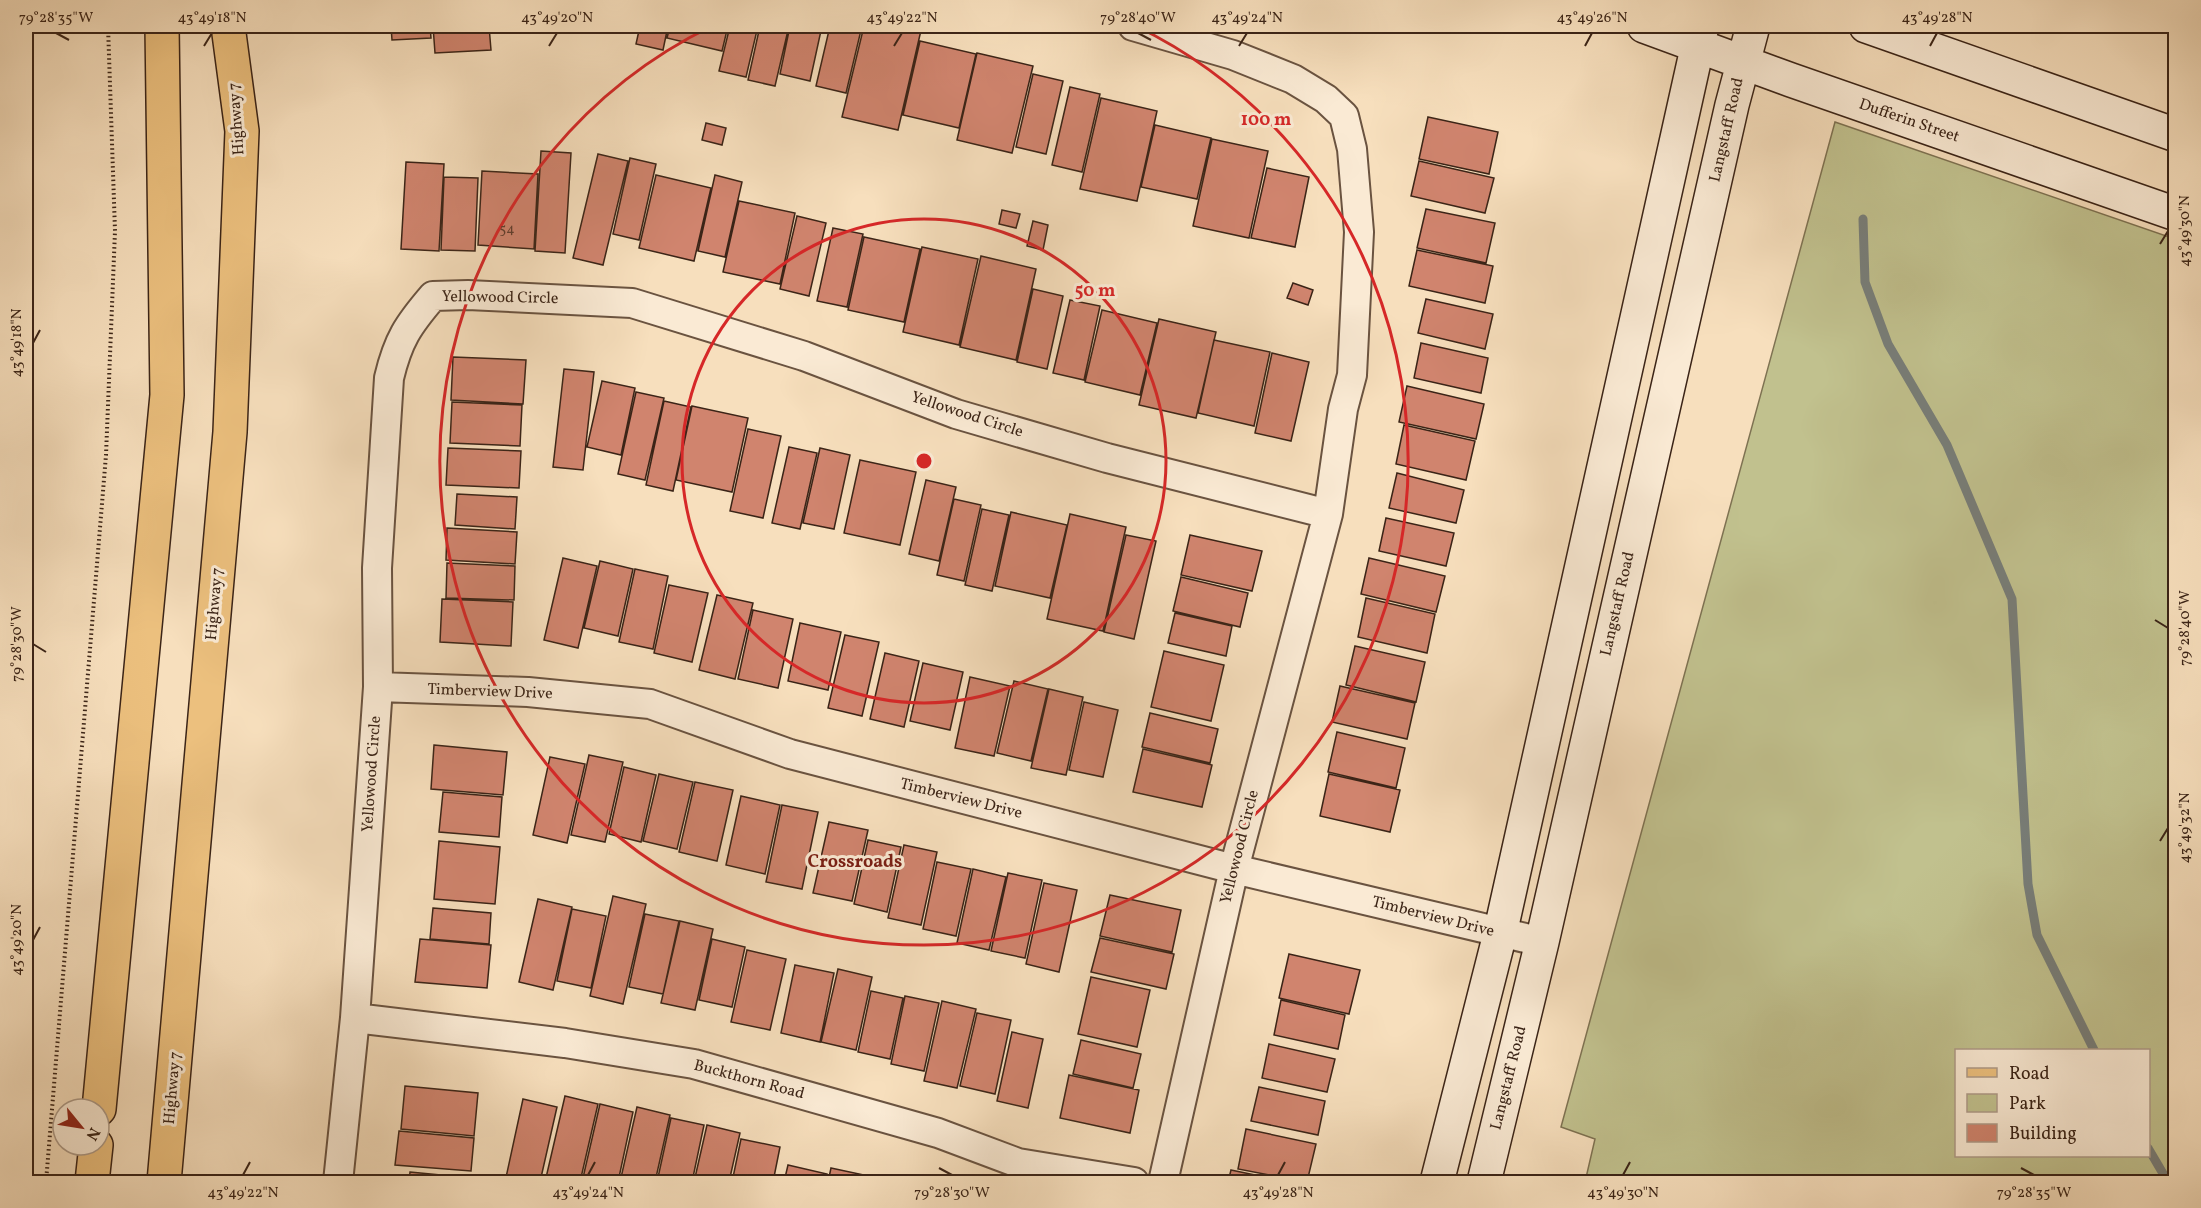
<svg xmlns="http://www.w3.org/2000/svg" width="2201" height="1208" viewBox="0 0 2201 1208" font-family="Vollkorn,serif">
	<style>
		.green { fill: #c1c18e; stroke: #7e7252; stroke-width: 1.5; fill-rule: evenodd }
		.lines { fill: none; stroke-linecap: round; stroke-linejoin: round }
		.stream { stroke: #787e79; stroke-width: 9 }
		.building { fill: #d0846e; stroke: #3b2417; stroke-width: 1.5 }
		.street-casing { stroke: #6a5340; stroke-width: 32 }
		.secondary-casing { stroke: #3b2417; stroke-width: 36 }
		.primary-casing { stroke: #3b2417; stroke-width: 36 }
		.path { stroke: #3b2417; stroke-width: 4; stroke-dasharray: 1.5 3; stroke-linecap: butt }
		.street { stroke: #faead4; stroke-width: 28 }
		.secondary { stroke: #faead4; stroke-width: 33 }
		.primary { stroke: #ecc07e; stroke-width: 33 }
		.ticks { fill: none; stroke: #3b2417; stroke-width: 2 }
		.ring { fill: none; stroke: #d62828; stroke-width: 3 }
		.labels { text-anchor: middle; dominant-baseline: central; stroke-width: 6; stroke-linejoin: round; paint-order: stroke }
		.number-label { font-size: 14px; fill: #603c2d }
		.street-label { font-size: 16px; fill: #3b2417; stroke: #faead4 }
		.neighbourhood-label { font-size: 18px; font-weight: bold; fill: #7a1f14; stroke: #faead4 }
		.centre { fill: #d62828; stroke: #faead4; stroke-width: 3 }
		.ring-label { font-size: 18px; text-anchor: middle; font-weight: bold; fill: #d62828; stroke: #faead4; stroke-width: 6; stroke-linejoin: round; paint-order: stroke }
		.neatline { fill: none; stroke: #3b2417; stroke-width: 2 }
		.ticks-label { font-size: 15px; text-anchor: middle; fill: #3b2417 }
	</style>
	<rect width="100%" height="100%" fill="#f7dfbd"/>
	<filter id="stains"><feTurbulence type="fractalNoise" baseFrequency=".00333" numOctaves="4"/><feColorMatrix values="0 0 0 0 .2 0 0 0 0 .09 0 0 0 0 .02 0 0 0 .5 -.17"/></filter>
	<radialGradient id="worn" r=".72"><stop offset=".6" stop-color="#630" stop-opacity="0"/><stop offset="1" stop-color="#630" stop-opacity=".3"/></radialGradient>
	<!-- green -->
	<path class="green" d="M 1835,122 L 2175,239 L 2175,1182 L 1585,1182 L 1595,1139 L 1561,1127 ZM 1956,1050 L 2148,1050 L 2148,1156 L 1956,1156 Z"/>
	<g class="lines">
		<!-- stream -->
		<path class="stream" d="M 1863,219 L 1865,282 L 1888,344 L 1947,445 L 2012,599 L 2028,884 L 2037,935 L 2094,1050
			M 2148,1148 L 2168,1182"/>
	</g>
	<!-- building -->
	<path class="building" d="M 391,26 L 430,26 L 431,38 L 392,40 Z
		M 433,26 L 489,26 L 491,50 L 435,53 Z
		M 492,26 L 526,26 L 526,31 L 492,32 Z
		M 640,26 L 668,26 L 663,50 L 636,44 Z
		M 670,26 L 728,26 L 722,51 L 667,38 Z
		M 730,26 L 758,26 L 746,77 L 719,71 Z
		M 760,26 L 789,26 L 775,86 L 748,80 Z
		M 790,26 L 822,26 L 810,81 L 780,74 Z
		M 830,26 L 862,26 L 846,93 L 816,86 Z
		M 864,26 L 922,26 L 898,130 L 842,117 Z
		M 920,41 L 976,54 L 959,128 L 903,115 Z
		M 977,53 L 1033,66 L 1012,153 L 957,140 Z
		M 1033,74 L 1063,81 L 1046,154 L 1016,147 Z
		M 1070,87 L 1100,94 L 1082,172 L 1052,165 Z
		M 1101,98 L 1157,111 L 1137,201 L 1080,189 Z
		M 1428,117 L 1498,132 L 1489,174 L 1419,159 Z
		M 706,123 L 726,128 L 722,145 L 702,140 Z
		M 1155,125 L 1211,138 L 1197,199 L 1141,187 Z
		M 1212,139 L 1268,151 L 1249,238 L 1193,226 Z
		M 541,151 L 571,153 L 565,253 L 535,251 Z
		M 598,154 L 628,161 L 603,265 L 573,258 Z
		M 630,158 L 656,164 L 639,240 L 613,234 Z
		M 1419,161 L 1494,178 L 1485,213 L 1411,196 Z
		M 406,162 L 444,164 L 439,251 L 401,249 Z
		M 1267,168 L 1309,177 L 1295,247 L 1251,238 Z
		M 482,171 L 538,174 L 534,249 L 478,245 Z
		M 656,175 L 711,188 L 694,261 L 639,248 Z
		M 715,175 L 742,182 L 725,257 L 698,251 Z
		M 444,177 L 478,178 L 475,251 L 441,250 Z
		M 739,201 L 795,213 L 780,284 L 723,272 Z
		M 1426,209 L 1495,223 L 1486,263 L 1417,248 Z
		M 1002,210 L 1020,214 L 1016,228 L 999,224 Z
		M 797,216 L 826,223 L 809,296 L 780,289 Z
		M 1033,221 L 1048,225 L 1043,250 L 1027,246 Z
		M 833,228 L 863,234 L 847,307 L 817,301 Z
		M 864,237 L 920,249 L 904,322 L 848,310 Z
		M 922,247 L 978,259 L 959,345 L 903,332 Z
		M 1417,250 L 1493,266 L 1485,303 L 1409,286 Z
		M 981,256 L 1036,269 L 1016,360 L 960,347 Z
		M 1293,283 L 1313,290 L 1308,305 L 1287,298 Z
		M 1033,289 L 1063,296 L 1047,369 L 1017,362 Z
		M 1426,299 L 1493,314 L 1485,349 L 1418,333 Z
		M 1070,300 L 1100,306 L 1084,380 L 1053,373 Z
		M 1102,310 L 1157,323 L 1140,395 L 1085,382 Z
		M 1159,319 L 1216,332 L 1196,418 L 1139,405 Z
		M 1214,340 L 1270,352 L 1254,426 L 1198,413 Z
		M 1421,343 L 1488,358 L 1481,393 L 1414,378 Z
		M 1272,353 L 1309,362 L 1291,441 L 1255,433 Z
		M 453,357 L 526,360 L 523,404 L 451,400 Z
		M 564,369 L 594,372 L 583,470 L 553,467 Z
		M 602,381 L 635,388 L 621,455 L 587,447 Z
		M 1407,386 L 1484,404 L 1476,439 L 1399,422 Z
		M 636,392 L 664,398 L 645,480 L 618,474 Z
		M 664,401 L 691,407 L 673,491 L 646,485 Z
		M 452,402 L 522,405 L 520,446 L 450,443 Z
		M 692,406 L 748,418 L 732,492 L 676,480 Z
		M 1404,425 L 1475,441 L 1466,480 L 1396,464 Z
		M 748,429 L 781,436 L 763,518 L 730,511 Z
		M 789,447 L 817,453 L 800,529 L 772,523 Z
		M 448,448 L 521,451 L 519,488 L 446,485 Z
		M 820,448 L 850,455 L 834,529 L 803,523 Z
		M 860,460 L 916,472 L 900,545 L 844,533 Z
		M 1397,473 L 1464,490 L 1456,523 L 1389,508 Z
		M 926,480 L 956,487 L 939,561 L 909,554 Z
		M 457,494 L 517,497 L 515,529 L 455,525 Z
		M 954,499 L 981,505 L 964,581 L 937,575 Z
		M 982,509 L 1009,515 L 992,591 L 965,585 Z
		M 1011,512 L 1067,525 L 1050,598 L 995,586 Z
		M 1070,514 L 1126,527 L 1103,631 L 1047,619 Z
		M 1386,518 L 1454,533 L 1446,566 L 1379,551 Z
		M 447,528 L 517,532 L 515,564 L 446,560 Z
		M 1126,535 L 1156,541 L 1134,639 L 1104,632 Z
		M 1190,535 L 1262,551 L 1252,591 L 1181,575 Z
		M 563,558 L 597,566 L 578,648 L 544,640 Z
		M 1369,558 L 1445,576 L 1436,612 L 1361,594 Z
		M 600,561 L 633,569 L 618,636 L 584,628 Z
		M 447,563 L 515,566 L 514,600 L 446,598 Z
		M 635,569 L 668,576 L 653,649 L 619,642 Z
		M 1181,577 L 1248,593 L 1240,627 L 1173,611 Z
		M 669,585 L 708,593 L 692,662 L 654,653 Z
		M 717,595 L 753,603 L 735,679 L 699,670 Z
		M 1366,598 L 1435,614 L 1427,653 L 1358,637 Z
		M 442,599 L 513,602 L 511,646 L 440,642 Z
		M 753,610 L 793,619 L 778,688 L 738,679 Z
		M 1175,613 L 1232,626 L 1226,656 L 1168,643 Z
		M 800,623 L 841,632 L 828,690 L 788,681 Z
		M 845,635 L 879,642 L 862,716 L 828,708 Z
		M 1355,646 L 1425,662 L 1416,702 L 1346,685 Z
		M 1164,651 L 1224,665 L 1211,721 L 1151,707 Z
		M 885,653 L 919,661 L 904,727 L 870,719 Z
		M 923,663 L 963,672 L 950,730 L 910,721 Z
		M 970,677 L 1010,686 L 994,756 L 955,748 Z
		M 1014,681 L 1048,689 L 1031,761 L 997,753 Z
		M 1340,686 L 1415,703 L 1407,739 L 1332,722 Z
		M 1049,689 L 1083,697 L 1066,775 L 1031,768 Z
		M 1084,702 L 1118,710 L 1103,777 L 1069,770 Z
		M 1150,713 L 1218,729 L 1210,763 L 1142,747 Z
		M 1337,732 L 1405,748 L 1396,788 L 1328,772 Z
		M 434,745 L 507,752 L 503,795 L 431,789 Z
		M 1143,749 L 1212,765 L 1202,807 L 1133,792 Z
		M 589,755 L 623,762 L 605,842 L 571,835 Z
		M 550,757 L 585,764 L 567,843 L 533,835 Z
		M 624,767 L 656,775 L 641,842 L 609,834 Z
		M 659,774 L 693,782 L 677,849 L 643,841 Z
		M 1329,774 L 1400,790 L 1390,832 L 1320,816 Z
		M 695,782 L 733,790 L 717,861 L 679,852 Z
		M 443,792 L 502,797 L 499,837 L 439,832 Z
		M 741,796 L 780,805 L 765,874 L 726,865 Z
		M 782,805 L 818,812 L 802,889 L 766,882 Z
		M 829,822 L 868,830 L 852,901 L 813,893 Z
		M 868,840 L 901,847 L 887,912 L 854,904 Z
		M 439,841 L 500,847 L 495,904 L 434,899 Z
		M 904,845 L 937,852 L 921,925 L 888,918 Z
		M 937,862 L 971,869 L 956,936 L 923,929 Z
		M 973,869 L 1006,877 L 989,950 L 957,943 Z
		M 1008,873 L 1042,880 L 1025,958 L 991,951 Z
		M 1044,883 L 1077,890 L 1059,972 L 1026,964 Z
		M 1110,895 L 1181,910 L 1172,952 L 1100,936 Z
		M 613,896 L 646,904 L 623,1004 L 590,996 Z
		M 538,899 L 572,907 L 553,990 L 519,982 Z
		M 433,908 L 491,913 L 489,944 L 430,939 Z
		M 572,909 L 606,916 L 591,988 L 557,981 Z
		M 645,914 L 679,921 L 663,994 L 629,987 Z
		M 680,921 L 713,929 L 695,1010 L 661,1003 Z
		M 1100,938 L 1174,954 L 1166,989 L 1091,972 Z
		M 420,939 L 491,945 L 487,988 L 415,982 Z
		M 712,939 L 745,947 L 732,1007 L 699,1000 Z
		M 747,950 L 786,959 L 770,1030 L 731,1022 Z
		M 1289,954 L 1360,970 L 1349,1014 L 1279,998 Z
		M 795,965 L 834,973 L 820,1042 L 781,1033 Z
		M 838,969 L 872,977 L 856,1050 L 821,1042 Z
		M 1091,977 L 1150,990 L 1137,1047 L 1078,1034 Z
		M 871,991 L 903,998 L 890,1059 L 858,1052 Z
		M 905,996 L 939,1003 L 924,1071 L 891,1064 Z
		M 1281,1000 L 1345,1015 L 1338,1049 L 1274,1035 Z
		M 942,1001 L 976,1009 L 957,1088 L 924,1081 Z
		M 977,1013 L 1011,1020 L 995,1094 L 960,1086 Z
		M 1012,1032 L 1043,1039 L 1028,1108 L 997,1101 Z
		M 1081,1040 L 1141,1054 L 1133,1088 L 1073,1074 Z
		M 1269,1044 L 1335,1059 L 1327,1092 L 1262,1078 Z
		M 1069,1075 L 1139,1090 L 1130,1133 L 1060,1118 Z
		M 405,1086 L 478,1093 L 474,1136 L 401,1129 Z
		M 1259,1087 L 1325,1101 L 1318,1135 L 1251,1121 Z
		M 565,1096 L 598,1104 L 580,1182 L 545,1182 Z
		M 523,1099 L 557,1107 L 540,1182 L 505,1182 Z
		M 600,1104 L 633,1112 L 618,1182 L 582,1182 Z
		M 637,1107 L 670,1115 L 655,1182 L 620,1182 Z
		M 671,1118 L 704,1125 L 692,1182 L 657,1182 Z
		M 707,1125 L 740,1133 L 729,1182 L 694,1182 Z
		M 1246,1129 L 1316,1144 L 1307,1182 L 1238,1169 Z
		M 399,1131 L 474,1138 L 471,1171 L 395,1165 Z
		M 741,1139 L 780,1147 L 773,1182 L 732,1182 Z
		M 788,1165 L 827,1174 L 825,1182 L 784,1182 Z
		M 831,1168 L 864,1175 L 862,1182 L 828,1182 Z
		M 1231,1170 L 1289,1182 L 1228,1182 Z
		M 410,1172 L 471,1178 L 470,1182 L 409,1182 Z
		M 866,1175 L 899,1182 L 864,1182 Z"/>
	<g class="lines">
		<defs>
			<path id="street" d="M 1133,26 L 1233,55 L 1293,79 L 1326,99 L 1344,116 L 1352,149 L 1359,232 L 1352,375 L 1343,409 L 1328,514 L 1234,869 L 1163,1182
				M 378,687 L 528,692 L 650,704 L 790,754 L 1234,869 L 1542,942
				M 355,1018 L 565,1043 L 694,1064 L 938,1133 L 1018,1163 L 1134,1182
				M 338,1182 L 355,1018 L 378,687 L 377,568 L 389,378 C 398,340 408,325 433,296 L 468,295 L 632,303 L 804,356 L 956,414 L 1107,458 L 1328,514"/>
			<path id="secondary" d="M 1644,26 L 1791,80 L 2176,214
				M 1866,26 L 2176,135
				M 1437,1182 L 1500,934 L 1702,26
				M 1484,1182 L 1542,942 L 1732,105 L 1753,26"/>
			<path id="primary" d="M 99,1109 L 167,395 L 162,26
				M 92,1182 L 96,1145
				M 164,1182 L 230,432 L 242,131 L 228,26"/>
		</defs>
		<!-- street casing -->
		<use href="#street" class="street-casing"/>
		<!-- secondary casing -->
		<use href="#secondary" class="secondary-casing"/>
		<!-- primary casing -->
		<use href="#primary" class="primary-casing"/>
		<!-- path -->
		<path class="path" d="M 46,1182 L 106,455 L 115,231 L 108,26"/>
		<!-- street -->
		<use href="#street" class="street"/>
		<!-- secondary -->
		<use href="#secondary" class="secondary"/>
		<!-- primary -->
		<use href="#primary" class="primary"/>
	</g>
	<!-- ticks -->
	<path class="ticks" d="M 56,33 L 69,40M 1138,33 L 1151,40M 204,46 L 212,33M 549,46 L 557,33M 894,46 L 902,33M 1239,46 L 1247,33M 1585,46 L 1592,33M 1930,46 L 1937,33M 2160,244 L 2168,231M 33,343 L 40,330M 2155,620 L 2168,628M 33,644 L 46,652M 2160,841 L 2168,828M 33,940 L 40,927M 939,1168 L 952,1175M 2021,1168 L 2034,1175M 243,1175 L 250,1162M 588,1175 L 595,1162M 1278,1175 L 1285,1162M 1623,1175 L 1630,1162"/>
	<!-- distance rings -->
	<g class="ring">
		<circle cx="924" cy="461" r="242"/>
		<path d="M1136 26A484 484 0 1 1 712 26"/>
	</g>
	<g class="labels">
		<!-- number labels -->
		<g class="number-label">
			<text x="507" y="229">54</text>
		</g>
		<!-- street labels -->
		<g class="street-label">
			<text transform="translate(237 119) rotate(-94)">Highway 7</text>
			<text transform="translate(1909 121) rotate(19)">Dufferin Street</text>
			<text transform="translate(1727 130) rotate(-77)">Langstaff Road</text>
			<text transform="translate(500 298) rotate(1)">Yellowood Circle</text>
			<text transform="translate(967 415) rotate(18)">Yellowood Circle</text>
			<text transform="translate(215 604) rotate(-85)">Highway 7</text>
			<text transform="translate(1618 604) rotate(-77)">Langstaff Road</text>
			<text transform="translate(490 692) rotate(2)">Timberview Drive</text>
			<text transform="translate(372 774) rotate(-86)">Yellowood Circle</text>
			<text transform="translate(961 799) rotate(14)">Timberview Drive</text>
			<text transform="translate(1240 847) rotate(-76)">Yellowood Circle</text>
			<text transform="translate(1433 917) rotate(14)">Timberview Drive</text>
			<text transform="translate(1509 1078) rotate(-76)">Langstaff Road</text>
			<text transform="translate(749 1080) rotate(15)">Buckthorn Road</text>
			<text transform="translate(173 1088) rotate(-85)">Highway 7</text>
		</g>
		<!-- neighbourhood labels -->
		<g class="neighbourhood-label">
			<text x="855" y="862">Crossroads</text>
		</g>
	</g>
	<circle cx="924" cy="461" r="9" class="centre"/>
	<g class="ring-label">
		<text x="1266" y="125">100 m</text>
		<text x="1095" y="296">50 m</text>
	</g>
	<!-- margin -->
	<rect width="2201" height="1208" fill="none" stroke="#f7dfbd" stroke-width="66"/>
	<!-- legend -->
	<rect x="1955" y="1049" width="195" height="108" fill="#faead4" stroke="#ae9b88" stroke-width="1.5"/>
	<rect x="1967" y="1068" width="30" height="9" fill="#ecc07e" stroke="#ae9b88" stroke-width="1.5"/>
	<text x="2009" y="1079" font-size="18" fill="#3b2417">Road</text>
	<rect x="1967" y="1094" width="30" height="18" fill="#c1c18e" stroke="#ae9b88" stroke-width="1.5"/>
	<text x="2009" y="1109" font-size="18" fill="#3b2417">Park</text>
	<rect x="1967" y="1124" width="30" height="18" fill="#d0846e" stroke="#ae9b88" stroke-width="1.5"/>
	<text x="2009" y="1139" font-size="18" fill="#3b2417">Building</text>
	<!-- north arrow -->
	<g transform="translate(81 1127) rotate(120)"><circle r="28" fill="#faead4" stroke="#ae9b88" stroke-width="1.5"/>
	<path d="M0-4.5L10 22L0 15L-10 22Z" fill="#8f2418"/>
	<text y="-9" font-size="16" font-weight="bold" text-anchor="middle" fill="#3b2417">N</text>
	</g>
	<rect x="33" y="33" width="2135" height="1142" class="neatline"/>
	<g class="ticks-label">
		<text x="56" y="22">79°28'35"W</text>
		<text x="212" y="22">43°49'18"N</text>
		<text x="557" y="22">43°49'20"N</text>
		<text x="902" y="22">43°49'22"N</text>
		<text x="1138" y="22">79°28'40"W</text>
		<text x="1247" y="22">43°49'24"N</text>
		<text x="1592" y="22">43°49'26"N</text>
		<text x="1937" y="22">43°49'28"N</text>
		<text transform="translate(2184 231) rotate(-90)" y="5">43°49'30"N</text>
		<text transform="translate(16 343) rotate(-90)" y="5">43°49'18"N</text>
		<text transform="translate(2184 628) rotate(-90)" y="5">79°28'40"W</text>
		<text transform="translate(16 644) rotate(-90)" y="5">79°28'30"W</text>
		<text transform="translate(2184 828) rotate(-90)" y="5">43°49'32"N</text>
		<text transform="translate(16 940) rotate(-90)" y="5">43°49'20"N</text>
		<text x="243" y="1197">43°49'22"N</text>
		<text x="588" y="1197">43°49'24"N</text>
		<text x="952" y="1197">79°28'30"W</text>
		<text x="1278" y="1197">43°49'28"N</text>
		<text x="1623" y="1197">43°49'30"N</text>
		<text x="2034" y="1197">79°28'35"W</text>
	</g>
	<rect width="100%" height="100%" filter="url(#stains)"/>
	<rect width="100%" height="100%" fill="url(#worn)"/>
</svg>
